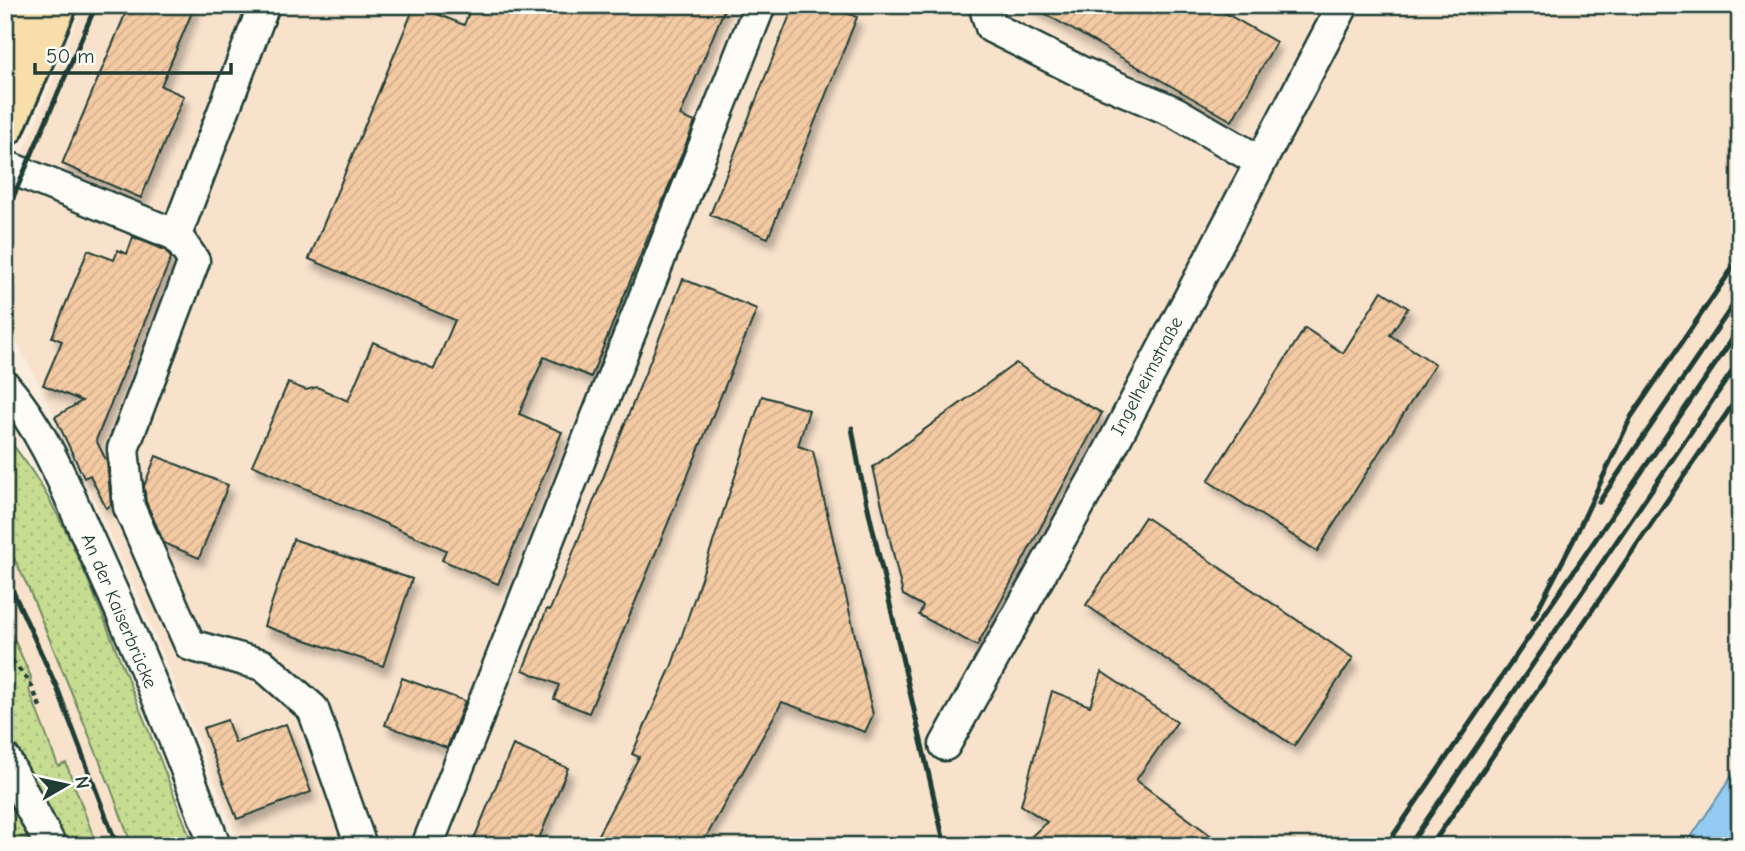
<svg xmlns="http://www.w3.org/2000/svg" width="1745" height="851" viewBox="0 0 1745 851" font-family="'Comic Neue',sans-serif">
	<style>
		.built { fill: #f8e2cc }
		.grass { fill: url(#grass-dots); stroke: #728c62; stroke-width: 2 }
		.water { fill: #95caf3; stroke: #6692a7; stroke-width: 2 }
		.building { fill: url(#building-hatch); stroke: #1f3d34; stroke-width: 2; filter: url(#shadow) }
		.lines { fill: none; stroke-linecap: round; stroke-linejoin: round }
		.minor-casing { stroke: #1f3d34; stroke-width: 35 }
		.major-casing { stroke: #1f3d34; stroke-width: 44 }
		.path { stroke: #1f3d34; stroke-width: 4.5; stroke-dasharray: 5 5; stroke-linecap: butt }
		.minor { stroke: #fdfcf7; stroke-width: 30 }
		.major { stroke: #f8deab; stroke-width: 38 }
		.rail { stroke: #1f3d34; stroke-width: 5 }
		.labels { text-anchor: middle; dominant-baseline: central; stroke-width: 7; stroke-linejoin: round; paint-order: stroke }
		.street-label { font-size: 19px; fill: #1f3d34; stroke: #fdfcf7 }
	</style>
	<defs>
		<pattern id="grass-dots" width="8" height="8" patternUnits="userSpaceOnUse" patternTransform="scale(1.75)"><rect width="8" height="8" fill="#c6dc91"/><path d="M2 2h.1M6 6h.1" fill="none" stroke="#aabe7e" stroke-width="1.8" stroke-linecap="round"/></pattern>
		<pattern id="building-hatch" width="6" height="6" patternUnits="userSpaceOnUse" patternTransform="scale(1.75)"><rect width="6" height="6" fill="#f4caa3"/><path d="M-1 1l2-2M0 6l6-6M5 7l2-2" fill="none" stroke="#d1ae8d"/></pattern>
		<filter id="shadow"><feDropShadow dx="4.5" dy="8" stdDeviation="3.5" flood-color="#0004"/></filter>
	</defs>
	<rect width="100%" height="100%" fill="#faedde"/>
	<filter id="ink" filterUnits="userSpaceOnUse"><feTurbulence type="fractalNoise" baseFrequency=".0143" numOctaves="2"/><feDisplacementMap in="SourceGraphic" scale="14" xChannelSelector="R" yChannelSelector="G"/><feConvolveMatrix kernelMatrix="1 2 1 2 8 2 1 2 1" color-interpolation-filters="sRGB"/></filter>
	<g filter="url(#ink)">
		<!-- built -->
		<path class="built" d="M 83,5 L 1740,5 L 1740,764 L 1685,846 L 241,846 L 141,601 L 50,406 L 5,319 L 5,198 Z
			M 5,540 L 28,587 L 110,786 L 132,846 L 97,846 L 67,764 L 59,766 L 29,690 L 31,677 L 5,619 Z"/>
		<!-- grass -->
		<path class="grass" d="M 5,436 C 59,496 95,597 125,672 C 148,730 172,787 193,846 L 132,846 L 110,786 L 28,587 L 5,540 Z
			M 5,619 L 31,677 L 29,690 L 58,766 L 66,763 L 97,846 L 5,846 Z"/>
		<!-- water -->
		<path class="water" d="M 1740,764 L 1740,846 L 1685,846 Z"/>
		<!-- building -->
		<path class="building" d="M 129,5 L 195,5 L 161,86 L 184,96 L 141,198 L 62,164 Z
			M 415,5 L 464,25 L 472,5 L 726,5 L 680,116 L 695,122 L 591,377 L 544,357 L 519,414 L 562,432 L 498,584 L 442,560 L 446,550 L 252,465 L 288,383 L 306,390 L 317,387 L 348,401 L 373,342 L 434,369 L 455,320 L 309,259 Z
			M 794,5 L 826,5 L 857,17 L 768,238 L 710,215 Z
			M 1030,5 L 1211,5 L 1276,42 L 1232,121 Z
			M 133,237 L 165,250 L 171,258 L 96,440 L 107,462 L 111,505 L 106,508 L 90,475 L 84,478 L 55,417 L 82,401 L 43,385 L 62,341 L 52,337 L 88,250 L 114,260 L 118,250 L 127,254 Z
			M 683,279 L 757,309 L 589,713 L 554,699 L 559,685 L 523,670 L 547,609 L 550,610 Z
			M 1382,291 L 1408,308 L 1390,335 L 1435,364 L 1317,551 L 1208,481 L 1305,328 L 1343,353 Z
			M 1016,363 L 1044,382 L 1102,413 L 977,646 L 919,615 L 923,606 L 903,595 L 873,467 Z
			M 762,396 L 809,410 L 798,446 L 813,451 L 873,715 L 865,732 L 782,702 L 701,846 L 592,846 L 639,757 L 632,754 L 672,665 Z
			M 156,456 L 228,485 L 199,558 L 164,543 L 146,502 L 144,486 Z
			M 1145,517 L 1353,658 L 1294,746 L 1086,605 Z
			M 293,539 L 412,579 L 383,666 L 264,626 Z
			M 1102,672 L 1177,722 L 1136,780 L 1225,846 L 1021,846 L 1047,822 L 1021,805 L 1052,691 L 1090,706 Z
			M 402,678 L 465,701 L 447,748 L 385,725 Z
			M 227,720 L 235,743 L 286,724 L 311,792 L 237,819 L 203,728 Z
			M 513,745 L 568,768 L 536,846 L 471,846 Z"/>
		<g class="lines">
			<defs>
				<path id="minor" d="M 264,5 L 176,235 L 194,261 L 123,449 L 129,507 L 190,645 L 263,665 L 313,709 L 361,846
					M 984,5 L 991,27 L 1079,71 L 1175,112 L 1259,161
					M 5,166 L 176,235
					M 5,386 C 44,431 65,486 89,540 C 135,640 177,742 215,846
					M 945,745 L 1105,459 L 1343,5
					M 5,759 L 51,846
					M 427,846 L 760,5"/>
				<path id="major" d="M 5,59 L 26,5
					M 5,126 L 57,5"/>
			</defs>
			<!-- minor casing -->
			<use href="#minor" class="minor-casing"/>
			<!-- major casing -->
			<use href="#major" class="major-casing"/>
			<!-- path -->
			<path class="path" d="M 5,653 L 30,682 L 41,709"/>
			<!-- minor -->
			<use href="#minor" class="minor"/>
			<!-- major -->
			<use href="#major" class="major"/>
			<!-- rail -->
			<path class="rail" d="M 5,216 L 96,5
				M 852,428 L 860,473 L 945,846
				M 1599,502 L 1740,295
				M 5,574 L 58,690 L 117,846
				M 1533,618 L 1574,539 L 1631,417 L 1740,257
				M 1386,846 L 1740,328
				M 1409,846 L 1740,360
				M 1431,846 L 1740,394"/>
		</g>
	</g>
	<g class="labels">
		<!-- street labels -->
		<g class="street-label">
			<text transform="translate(1147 376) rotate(-62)">Ingelheimstraße</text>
			<text transform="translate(119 611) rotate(67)">An der Kaiserbrücke</text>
		</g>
	</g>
	<!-- margin -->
	<rect width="1745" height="851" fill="none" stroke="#fdfcf7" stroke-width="28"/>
	<rect x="14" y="14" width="1717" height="823" fill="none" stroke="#1f3d34" stroke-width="2.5" filter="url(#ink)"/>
	<!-- north arrow -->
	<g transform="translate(66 785) rotate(81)" stroke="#fdfcf7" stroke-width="5" paint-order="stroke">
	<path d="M0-5L12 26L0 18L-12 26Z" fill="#1f3d34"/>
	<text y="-10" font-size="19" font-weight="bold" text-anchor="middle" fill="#1f3d34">N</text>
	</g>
	<!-- scale -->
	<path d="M35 63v10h196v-10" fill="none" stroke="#1f3d34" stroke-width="3.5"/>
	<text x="46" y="63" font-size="21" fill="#1f3d34" stroke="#fdfcf7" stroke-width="5" paint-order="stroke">50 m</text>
</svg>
